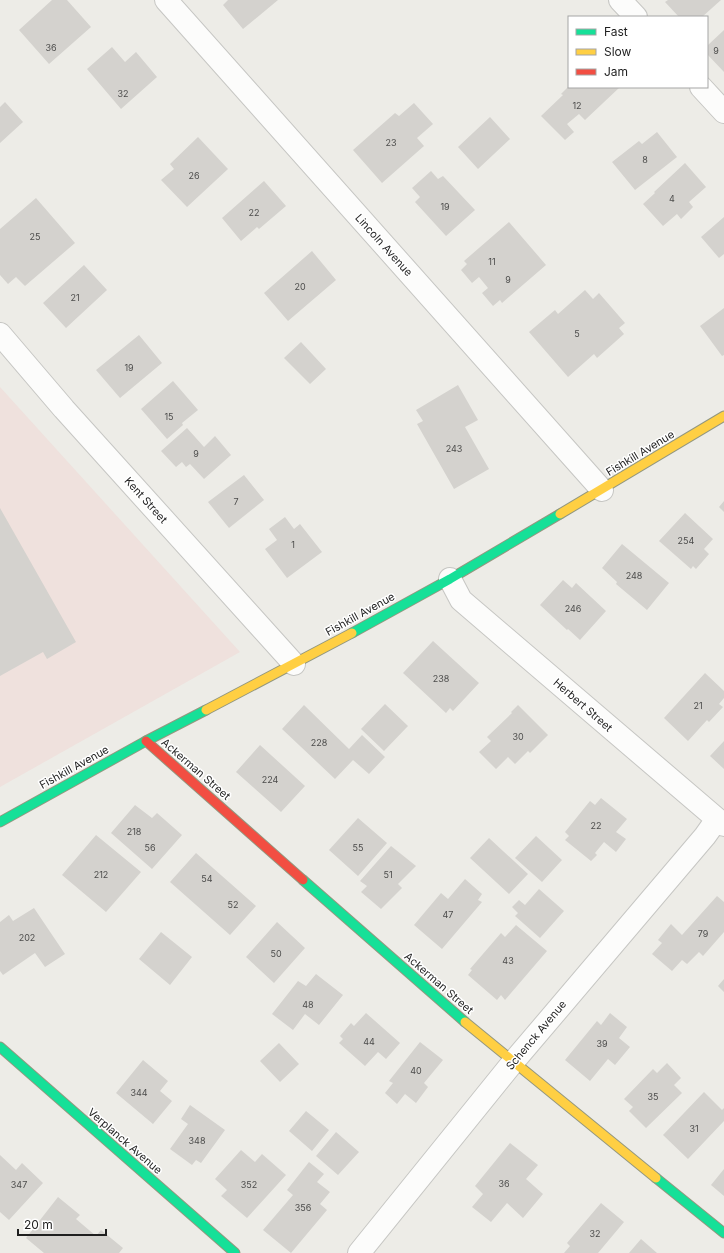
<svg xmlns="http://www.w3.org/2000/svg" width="724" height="1253" viewBox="0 0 724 1253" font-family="Inter,sans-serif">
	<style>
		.commercial { fill: #efe1dd }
		.building { fill: #d4d2ce }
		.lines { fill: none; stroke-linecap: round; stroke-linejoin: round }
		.street-casing { stroke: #c6c6c3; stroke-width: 24 }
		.fast-casing { stroke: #93977f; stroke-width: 11 }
		.slow-casing { stroke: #93977f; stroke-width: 11 }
		.jam-casing { stroke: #93977f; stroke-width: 11 }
		.street { stroke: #fcfcfb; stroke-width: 22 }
		.fast { stroke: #16e098; stroke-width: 9 }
		.slow { stroke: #ffcf43; stroke-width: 9 }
		.jam { stroke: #f24e42; stroke-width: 9 }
		.labels { text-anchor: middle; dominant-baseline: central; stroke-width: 3; stroke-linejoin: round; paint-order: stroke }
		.number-label { font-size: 9px; fill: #4c4c4b }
		.street-label { font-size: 11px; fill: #1f1f1f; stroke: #fff }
	</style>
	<rect width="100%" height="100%" fill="#edece7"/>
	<!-- commercial -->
	<path class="commercial" d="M 0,387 L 240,652 L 0,787 Z"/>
	<!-- building -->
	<path class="building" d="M 52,0 L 67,0 L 91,27 L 49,64 L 19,30 Z
		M 228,0 L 278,0 L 243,29 L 223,5 Z
		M 668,0 L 721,0 L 702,17 L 679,17 L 665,2 Z
		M 724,30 L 724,72 L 707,54 L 707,46 Z
		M 112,47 L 125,62 L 136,52 L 157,77 L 121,109 L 87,69 Z
		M 569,86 L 569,87 L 620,87 L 585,120 L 579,114 L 567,124 L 574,132 L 565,140 L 541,116 L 563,95 L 561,94 Z
		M 5,102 L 23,122 L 0,143 L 0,107 Z
		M 414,103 L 433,124 L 417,138 L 424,146 L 382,183 L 353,150 L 395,113 L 399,116 Z
		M 490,117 L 510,139 L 478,169 L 458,147 Z
		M 657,132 L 677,157 L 635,190 L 612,162 L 639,141 L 642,144 Z
		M 198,137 L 228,169 L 187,207 L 161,180 L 174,169 L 170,164 Z
		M 685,163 L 706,187 L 689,202 L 693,207 L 681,219 L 677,214 L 663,226 L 643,204 L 655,193 L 654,192 Z
		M 431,171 L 438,179 L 443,176 L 475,210 L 446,236 L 415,202 L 420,197 L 412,188 Z
		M 264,181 L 286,206 L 259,229 L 257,227 L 241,241 L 222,218 Z
		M 36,198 L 75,243 L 25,286 L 16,277 L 8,284 L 0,275 L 0,229 Z
		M 724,217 L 724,254 L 719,258 L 701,237 Z
		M 509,222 L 546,265 L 502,303 L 500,300 L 493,306 L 482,293 L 488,288 L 479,277 L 472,283 L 461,270 L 467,264 L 464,261 Z
		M 312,251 L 336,280 L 288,321 L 264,293 Z
		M 84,265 L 107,290 L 66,328 L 43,303 Z
		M 585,290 L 593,299 L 599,293 L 625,323 L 619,328 L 624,334 L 597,358 L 594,354 L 568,377 L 529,332 L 555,310 L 558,314 Z
		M 724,308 L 724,355 L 722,356 L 700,326 Z
		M 139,335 L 162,363 L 120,398 L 96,370 Z
		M 301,342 L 326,369 L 310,384 L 284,358 Z
		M 173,381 L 198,410 L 182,423 L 183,425 L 167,439 L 141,409 Z
		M 458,385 L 478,420 L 465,427 L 489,469 L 454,489 L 417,424 L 423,421 L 416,410 Z
		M 187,428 L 204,447 L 215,436 L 231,455 L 204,479 L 190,464 L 186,467 L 182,462 L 176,467 L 161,451 Z
		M 244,475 L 264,500 L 229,528 L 208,502 Z
		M 724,501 L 724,512 L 719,507 Z
		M 0,508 L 76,642 L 47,659 L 43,652 L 0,676 Z
		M 685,513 L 713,539 L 704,549 L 709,554 L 696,569 L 693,566 L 691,569 L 659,541 Z
		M 285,517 L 294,529 L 300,524 L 322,552 L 287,578 L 265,549 L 277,540 L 269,529 Z
		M 622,544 L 669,583 L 647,610 L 616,584 L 617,582 L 602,568 Z
		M 563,580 L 572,588 L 576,583 L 606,611 L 580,640 L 568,629 L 567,630 L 540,605 Z
		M 433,641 L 479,683 L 453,711 L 450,708 L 446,713 L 403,673 Z
		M 705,673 L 724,691 L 724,698 L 719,704 L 723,707 L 709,722 L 707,720 L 688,741 L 664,718 Z
		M 385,704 L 408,726 L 384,751 L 361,729 Z
		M 304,705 L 349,749 L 362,735 L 385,757 L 369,774 L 353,760 L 335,779 L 282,729 Z
		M 518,705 L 548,735 L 530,753 L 528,751 L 515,764 L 508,757 L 496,769 L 479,752 L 491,741 L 487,737 L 512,713 L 511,712 Z
		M 724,741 L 724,769 L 710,756 Z
		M 260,745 L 305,786 L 281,812 L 236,772 Z
		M 601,798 L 627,819 L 616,832 L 626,839 L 616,852 L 604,842 L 595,853 L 597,855 L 591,861 L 565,840 L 569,836 L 565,832 L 590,801 L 595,805 Z
		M 135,805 L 152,818 L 157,813 L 182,835 L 152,869 L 111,833 Z
		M 358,818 L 387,843 L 358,876 L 329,850 Z
		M 96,835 L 141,872 L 106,912 L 62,875 Z
		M 536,836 L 562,860 L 542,882 L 515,858 Z
		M 489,838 L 528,874 L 509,894 L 470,858 Z
		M 391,846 L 416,866 L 398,884 L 402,888 L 381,909 L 361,892 L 367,886 L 360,881 Z
		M 196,853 L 256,906 L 230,935 L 170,882 Z
		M 465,879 L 482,894 L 478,900 L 482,902 L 442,949 L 414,925 L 441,893 L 448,899 Z
		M 539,889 L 564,911 L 540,938 L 515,916 L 518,913 L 512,907 L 519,900 L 525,905 Z
		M 717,896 L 724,902 L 724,932 L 703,956 L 699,952 L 687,964 L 682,960 L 672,971 L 652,954 L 662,943 L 658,940 L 671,924 L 682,935 Z
		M 34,908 L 65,954 L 45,967 L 35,953 L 3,975 L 0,971 L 0,922 L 9,915 L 13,921 Z
		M 277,922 L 305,948 L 274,983 L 246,957 Z
		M 516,925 L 547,951 L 505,1000 L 501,995 L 497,1000 L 468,975 L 472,970 L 470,969 L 501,933 L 505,937 Z
		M 161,932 L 192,957 L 170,985 L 139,959 Z
		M 316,974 L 343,995 L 319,1025 L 305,1014 L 293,1030 L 272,1014 L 298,981 L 306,986 Z
		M 724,979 L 724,992 L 718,986 Z
		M 366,1013 L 400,1043 L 386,1059 L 378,1052 L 365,1066 L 339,1043 L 343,1039 L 340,1036 L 351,1023 L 354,1026 Z
		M 610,1013 L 627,1027 L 619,1038 L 630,1047 L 615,1065 L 608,1059 L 590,1081 L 565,1060 L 597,1021 L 601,1025 Z
		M 420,1042 L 443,1060 L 424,1083 L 428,1087 L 416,1103 L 405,1094 L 397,1104 L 385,1093 L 393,1083 L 389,1081 Z
		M 279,1043 L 299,1064 L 280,1082 L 260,1061 Z
		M 143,1060 L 168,1081 L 160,1091 L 172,1101 L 153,1124 L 116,1093 Z
		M 667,1063 L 681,1078 L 674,1085 L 682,1093 L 646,1128 L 629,1111 L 633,1107 L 624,1099 L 653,1069 L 657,1073 Z
		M 704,1092 L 722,1110 L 724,1108 L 724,1121 L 688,1159 L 663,1135 Z
		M 190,1105 L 225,1130 L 201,1163 L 196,1160 L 192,1165 L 170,1149 L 188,1124 L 181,1119 Z
		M 306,1111 L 329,1130 L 312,1151 L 289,1131 Z
		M 336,1132 L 359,1152 L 338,1175 L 316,1156 Z
		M 510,1143 L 538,1165 L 526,1179 L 543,1194 L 523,1218 L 507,1203 L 491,1222 L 472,1207 L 483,1194 L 475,1186 Z
		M 241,1150 L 255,1162 L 262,1154 L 286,1175 L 247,1218 L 221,1196 L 227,1190 L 215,1179 Z
		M 0,1155 L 16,1170 L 22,1163 L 43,1183 L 9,1220 L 0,1212 Z
		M 309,1162 L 324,1174 L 317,1182 L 330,1192 L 320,1204 L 327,1210 L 291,1253 L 263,1230 L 293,1195 L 287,1190 Z
		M 724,1169 L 724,1196 L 711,1185 Z
		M 58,1197 L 80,1215 L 76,1219 L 96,1236 L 101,1230 L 123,1248 L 119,1253 L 44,1253 L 26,1238 Z
		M 601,1203 L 624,1222 L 598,1253 L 564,1253 L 570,1246 L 567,1243 Z
		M 641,1239 L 657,1253 L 629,1253 Z"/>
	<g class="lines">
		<defs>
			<path id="street" d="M 166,0 L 602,490
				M 620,0 L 636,17
				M 701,87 L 724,112
				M 0,334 L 64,409 L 294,664
				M 450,579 L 461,600 L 724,825
				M 359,1253 L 514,1061 L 705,836 L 717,819"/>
			<path id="fast" d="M 352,633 L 450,579 L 560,514
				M 0,822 L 146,741 L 206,710
				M 303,880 L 465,1022
				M 0,1047 L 235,1253
				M 656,1178 L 724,1233"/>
			<path id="slow" d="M 560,514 L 724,416
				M 206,710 L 352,633
				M 465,1022 L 656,1178"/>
			<path id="jam" d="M 146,741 L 303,880"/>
		</defs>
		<!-- street casing -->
		<use href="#street" class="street-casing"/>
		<!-- fast casing -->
		<use href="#fast" class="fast-casing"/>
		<!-- slow casing -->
		<use href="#slow" class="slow-casing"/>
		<!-- jam casing -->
		<use href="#jam" class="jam-casing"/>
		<!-- street -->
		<use href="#street" class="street"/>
		<!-- fast -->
		<use href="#fast" class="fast"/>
		<!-- slow -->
		<use href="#slow" class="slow"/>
		<!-- jam -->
		<use href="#jam" class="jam"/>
	</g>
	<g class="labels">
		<!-- number labels -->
		<g class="number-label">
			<text x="51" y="47">36</text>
			<text x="716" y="50">9</text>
			<text x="123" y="93">32</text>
			<text x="577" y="105">12</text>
			<text x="391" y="142">23</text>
			<text x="645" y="159">8</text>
			<text x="194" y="175">26</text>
			<text x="672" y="198">4</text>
			<text x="445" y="206">19</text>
			<text x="254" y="212">22</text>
			<text x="35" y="236">25</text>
			<text x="492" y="261">11</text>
			<text x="508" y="279">9</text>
			<text x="300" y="286">20</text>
			<text x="75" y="297">21</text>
			<text x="577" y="333">5</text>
			<text x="129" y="367">19</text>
			<text x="169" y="416">15</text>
			<text x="454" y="448">243</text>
			<text x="196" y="453">9</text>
			<text x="236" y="501">7</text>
			<text x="686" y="540">254</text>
			<text x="293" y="544">1</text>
			<text x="634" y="575">248</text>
			<text x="573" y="608">246</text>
			<text x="441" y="678">238</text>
			<text x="698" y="705">21</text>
			<text x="518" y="736">30</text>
			<text x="319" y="742">228</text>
			<text x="270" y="779">224</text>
			<text x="596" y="825">22</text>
			<text x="134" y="831">218</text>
			<text x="150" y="847">56</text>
			<text x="358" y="847">55</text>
			<text x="101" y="874">212</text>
			<text x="388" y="874">51</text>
			<text x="207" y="878">54</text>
			<text x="233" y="904">52</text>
			<text x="448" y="914">47</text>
			<text x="703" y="933">79</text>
			<text x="27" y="937">202</text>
			<text x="276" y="953">50</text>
			<text x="508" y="960">43</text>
			<text x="308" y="1004">48</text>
			<text x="369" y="1041">44</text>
			<text x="602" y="1043">39</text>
			<text x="416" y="1070">40</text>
			<text x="139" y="1092">344</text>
			<text x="653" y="1096">35</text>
			<text x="694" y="1128">31</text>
			<text x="197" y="1140">348</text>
			<text x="504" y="1183">36</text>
			<text x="19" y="1184">347</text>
			<text x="249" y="1184">352</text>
			<text x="303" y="1207">356</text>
			<text x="595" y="1233">32</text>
		</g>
		<!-- street labels -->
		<g class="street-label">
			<text transform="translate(384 245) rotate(48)">Lincoln Avenue</text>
			<text transform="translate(640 453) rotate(-31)">Fishkill Avenue</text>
			<text transform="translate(146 500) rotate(48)">Kent Street</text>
			<text transform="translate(360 614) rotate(-29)">Fishkill Avenue</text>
			<text transform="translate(583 705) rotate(41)">Herbert Street</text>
			<text transform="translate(74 767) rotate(-29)">Fishkill Avenue</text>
			<text transform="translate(196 769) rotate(41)">Ackerman Street</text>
			<text transform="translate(439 983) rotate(41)">Ackerman Street</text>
			<text transform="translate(536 1035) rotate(-50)">Schenck Avenue</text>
			<text transform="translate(125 1141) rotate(41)">Verplanck Avenue</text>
		</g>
	</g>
	<!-- legend -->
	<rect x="568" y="16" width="140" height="72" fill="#ffffff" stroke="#a5a5a5"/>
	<rect x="576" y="29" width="20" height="6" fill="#16e098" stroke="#a5a5a5"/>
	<text x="604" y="36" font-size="12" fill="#1f1f1f">Fast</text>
	<rect x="576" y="49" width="20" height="6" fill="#ffcf43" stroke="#a5a5a5"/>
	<text x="604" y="56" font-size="12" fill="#1f1f1f">Slow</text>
	<rect x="576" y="69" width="20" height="6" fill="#f24e42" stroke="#a5a5a5"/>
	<text x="604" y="76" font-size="12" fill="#1f1f1f">Jam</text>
	<!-- scale -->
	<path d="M18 1229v6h88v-6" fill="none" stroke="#1f1f1f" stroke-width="2"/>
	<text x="24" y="1229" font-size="12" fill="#1f1f1f" stroke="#ffffff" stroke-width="3" paint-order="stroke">20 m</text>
</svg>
